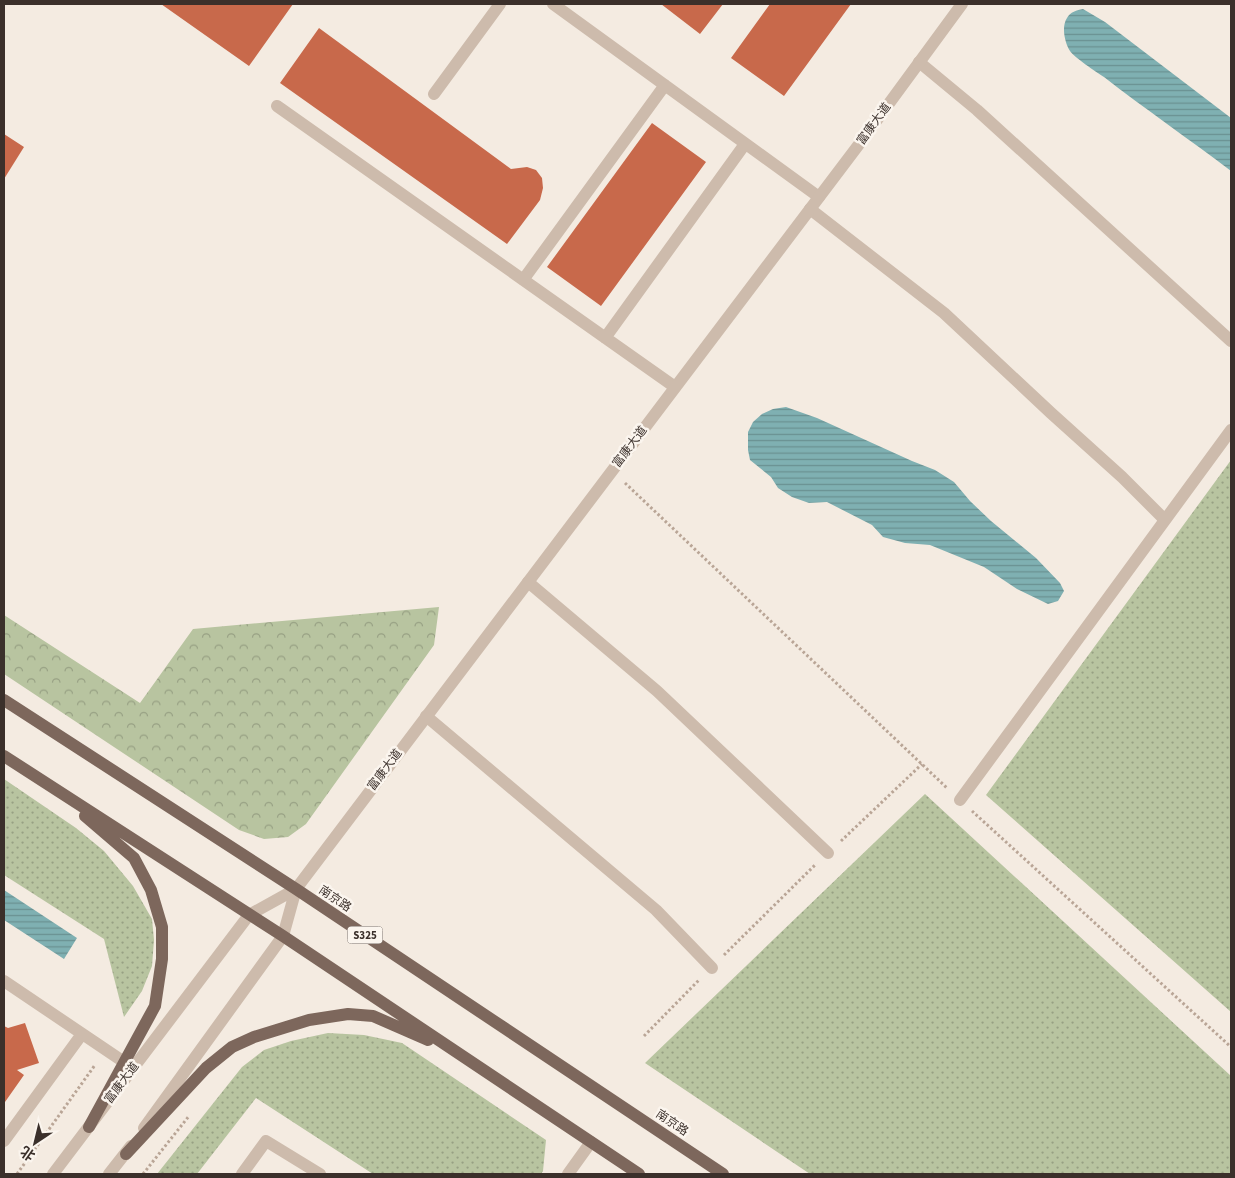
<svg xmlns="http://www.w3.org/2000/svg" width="1235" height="1178" viewBox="0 0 1235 1178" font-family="'Source Sans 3','Noto Sans SC',sans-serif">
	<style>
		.grass { fill: url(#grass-dots) }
		.forest { fill: url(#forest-crowns) }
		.water { fill: url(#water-rules) }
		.building { fill: #c8694b }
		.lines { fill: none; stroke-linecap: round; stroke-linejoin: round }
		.path { stroke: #b9a596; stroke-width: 3; stroke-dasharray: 2.5 2.5; stroke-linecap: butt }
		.service { stroke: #cdbbac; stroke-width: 12 }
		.minor { stroke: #cdbbac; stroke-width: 12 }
		.tertiary { stroke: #cdbbac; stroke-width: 12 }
		.primary { stroke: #7d675c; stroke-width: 12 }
		.labels { text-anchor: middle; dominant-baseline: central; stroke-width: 5; stroke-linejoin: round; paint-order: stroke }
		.shield { fill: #fbf5ee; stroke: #756b66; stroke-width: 1 }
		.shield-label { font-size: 11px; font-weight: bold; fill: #3b302b }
		.street-label { font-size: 12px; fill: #3b302b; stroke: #fbf5ee }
	</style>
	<defs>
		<pattern id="grass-dots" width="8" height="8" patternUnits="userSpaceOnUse" patternTransform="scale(1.25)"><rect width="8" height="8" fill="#b8c4a0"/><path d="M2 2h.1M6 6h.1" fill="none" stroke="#97a083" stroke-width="1.8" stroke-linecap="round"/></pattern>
		<pattern id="forest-crowns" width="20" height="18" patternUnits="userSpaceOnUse" patternTransform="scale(1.25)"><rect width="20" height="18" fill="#b8c4a0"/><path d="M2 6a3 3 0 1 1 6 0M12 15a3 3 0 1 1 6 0" fill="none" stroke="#97a083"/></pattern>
		<pattern id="water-rules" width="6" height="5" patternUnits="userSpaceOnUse" patternTransform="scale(1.25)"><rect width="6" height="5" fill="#7fb0b2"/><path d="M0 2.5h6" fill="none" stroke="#699091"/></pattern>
	</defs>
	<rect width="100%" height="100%" fill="#f4ebe1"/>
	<!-- grass -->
	<path class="grass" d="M 1231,460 L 1231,1012 L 986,795 Z
		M 4,779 L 76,828 L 104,851 L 133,886 L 152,919 L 154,940 L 152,966 L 142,991 L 124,1017 L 104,939 L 4,875 Z
		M 925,794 L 1231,1076 L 1231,1174 L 810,1174 L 645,1063 Z
		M 328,1033 L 364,1035 L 402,1043 L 546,1140 L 543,1171 L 541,1174 L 373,1174 L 256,1098 L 197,1174 L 157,1174 L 242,1067 L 264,1050 L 291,1041 Z"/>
	<!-- forest -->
	<path class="forest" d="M 439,607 L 434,645 L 306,824 L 288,837 L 264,839 L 239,830 L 4,674 L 4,615 L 140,703 L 193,629 Z"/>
	<!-- water -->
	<path class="water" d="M 1083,9 L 1105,22 L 1231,118 L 1231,171 C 1189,139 1145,109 1104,77 C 1096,72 1074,57 1070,51 C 1065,43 1061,27 1067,18 C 1070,12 1077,10 1083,9 Z
		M 786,407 L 817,418 L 912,461 L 935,470 L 954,482 L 970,501 L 991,521 L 1036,558 L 1060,583 L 1064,591 L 1058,601 L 1048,604 L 1017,589 L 984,567 L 930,545 L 905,543 L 883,537 L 872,525 L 827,502 L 809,503 L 792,497 L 778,488 L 771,477 L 750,460 L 748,450 L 748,432 L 753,422 L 762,414 L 773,409 Z
		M 4,890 L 77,938 L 64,959 L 4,920 Z"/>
	<!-- building -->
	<path class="building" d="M 161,4 L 293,4 L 249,66 Z
		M 661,4 L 723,4 L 700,34 Z
		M 770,4 L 851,4 L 784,96 L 731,58 Z
		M 319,28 L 511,169 L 527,167 L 536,170 L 542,178 L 543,188 L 540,200 L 507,244 L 280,83 Z
		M 652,123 L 706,162 L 601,306 L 547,267 Z
		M 4,134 L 24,147 L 4,179 Z
		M 25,1023 L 39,1063 L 17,1070 L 24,1075 L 5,1102 L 4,1101 L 4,1026 L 8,1028 Z"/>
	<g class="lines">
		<!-- path -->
		<path class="path" d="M 625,483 L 947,788
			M 972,811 L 1231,1047
			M 841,841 L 922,764
			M 724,955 L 816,864
			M 644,1036 L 699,980
			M 17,1174 L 95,1065
			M 143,1174 L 189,1116"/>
		<!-- service -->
		<path class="service" d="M 553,4 L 819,197
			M 434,94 L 500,4
			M 277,106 L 675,387
			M 523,280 L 665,85
			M 605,338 L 745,144
			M 4,981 L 124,1062
			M 4,1141 L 82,1034
			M 242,1174 L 266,1141 L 320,1174
			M 568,1174 L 591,1142"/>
		<!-- minor -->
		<path class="minor" d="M 919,62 L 977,110 L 1231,341
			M 810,209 L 944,313 L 1051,413 L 1122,477 L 1165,520
			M 528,582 L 657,691 L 828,853
			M 426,716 L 656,910 L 712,968
			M 960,800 L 1231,430"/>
		<!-- tertiary -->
		<path class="tertiary" d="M 144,1128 L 283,936 L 296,889 L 860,143 L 962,4
			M 53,1174 L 249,915 L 296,889
			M 109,1174 L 131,1146"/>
		<!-- primary -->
		<path class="primary" d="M 4,700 L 296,889 L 723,1174
			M 4,756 L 283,936 L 639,1174
			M 85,816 L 134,858 L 151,890 L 162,927 L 162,959 L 155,1006 L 89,1127
			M 126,1154 L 206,1068 L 232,1047 L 254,1037 L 309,1020 L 348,1014 L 373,1016 L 428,1040"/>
	</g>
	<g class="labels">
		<!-- shield labels -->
		<rect class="shield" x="347.5" y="926.5" width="35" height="17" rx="4"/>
		<g class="shield-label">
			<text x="365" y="935">S325</text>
		</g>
		<!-- street labels -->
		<g class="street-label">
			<text transform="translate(874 124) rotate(-54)">富康大道</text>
			<text transform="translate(630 447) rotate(-53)">富康大道</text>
			<text transform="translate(385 770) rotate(-53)">富康大道</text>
			<text transform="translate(335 899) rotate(34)">南京路</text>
			<text transform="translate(122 1083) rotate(-53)">富康大道</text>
			<text transform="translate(672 1123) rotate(34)">南京路</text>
		</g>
	</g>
	<!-- border -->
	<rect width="1235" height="1178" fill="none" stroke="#3b302b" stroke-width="10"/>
	<!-- north arrow -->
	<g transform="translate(35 1143) rotate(215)" stroke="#fbf5ee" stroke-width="4" paint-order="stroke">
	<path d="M0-4L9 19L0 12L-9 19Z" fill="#3b302b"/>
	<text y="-8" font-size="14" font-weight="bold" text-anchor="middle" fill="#3b302b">北</text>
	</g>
</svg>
